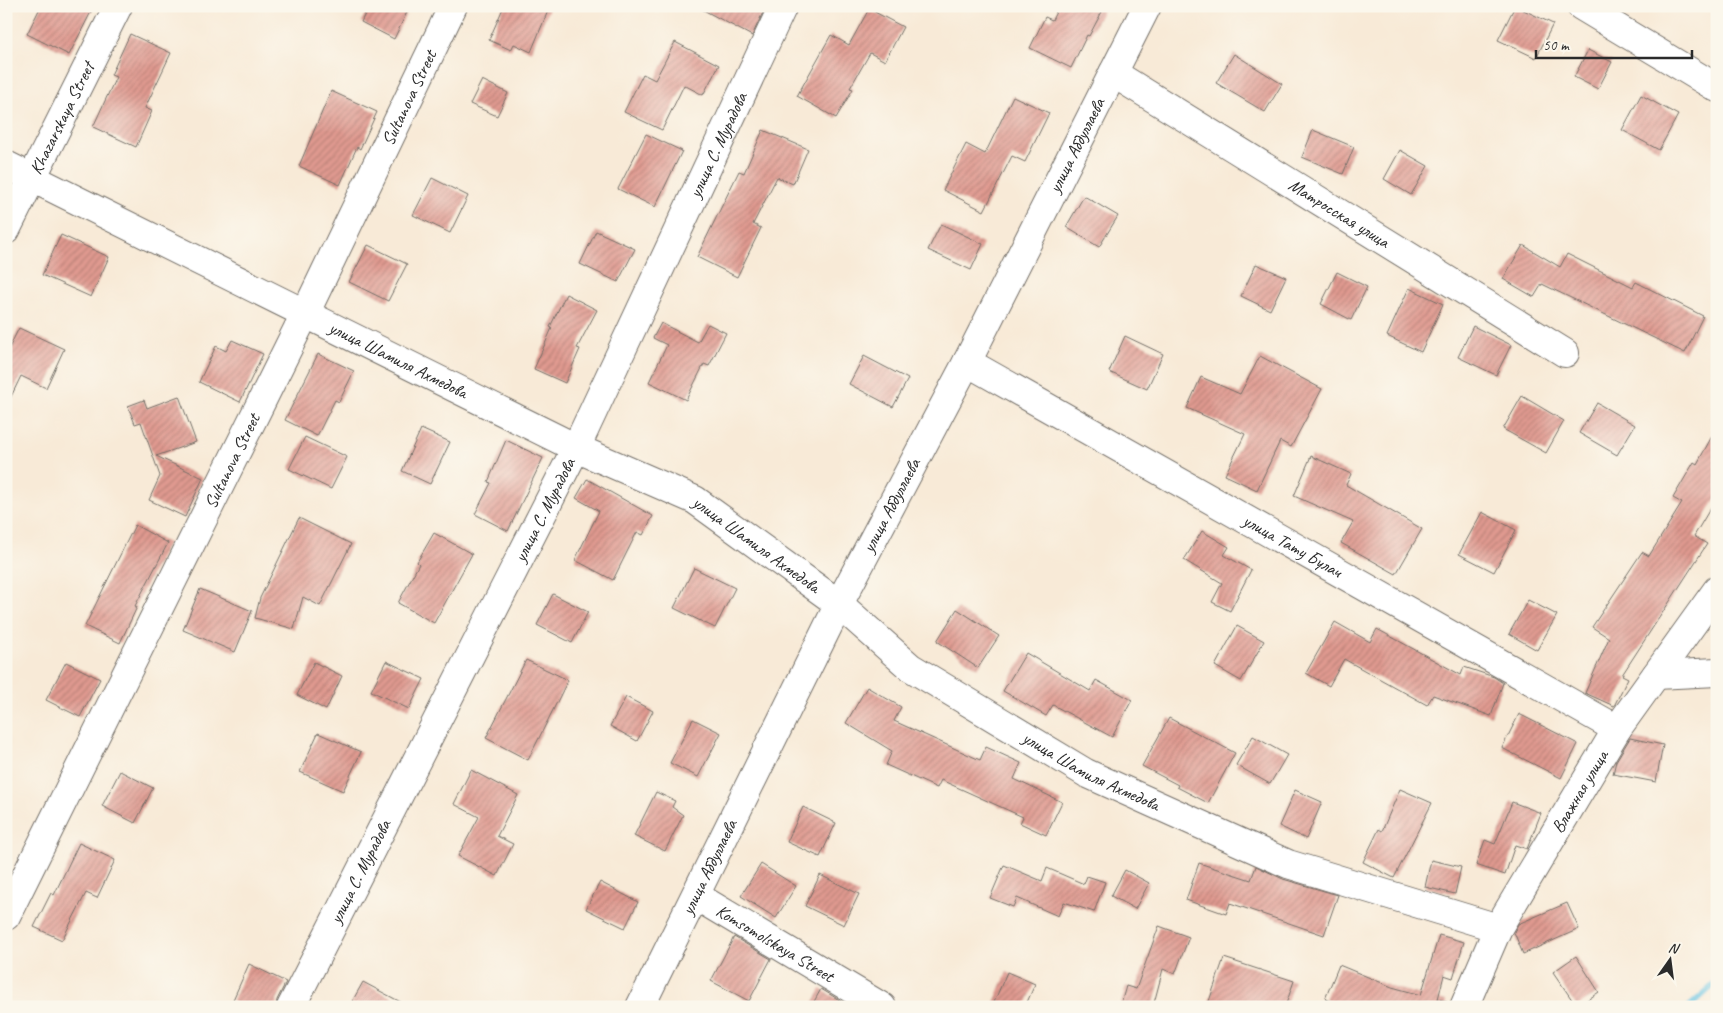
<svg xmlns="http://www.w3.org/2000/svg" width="1723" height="1013" viewBox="0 0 1723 1013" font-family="Caveat,sans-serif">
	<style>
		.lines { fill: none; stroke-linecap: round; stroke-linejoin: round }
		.stream { stroke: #62c1e1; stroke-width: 6 }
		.building { fill: url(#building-hatch) }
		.minor-casing { stroke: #736e67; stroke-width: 30 }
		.minor { stroke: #fff; stroke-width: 28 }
		.labels { text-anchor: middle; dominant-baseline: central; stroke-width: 4; stroke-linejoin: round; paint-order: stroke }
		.street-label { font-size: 18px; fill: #2b2b2b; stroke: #fbf7ec }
	</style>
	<defs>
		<pattern id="building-hatch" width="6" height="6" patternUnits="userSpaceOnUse" patternTransform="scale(1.25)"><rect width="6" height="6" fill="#e09a90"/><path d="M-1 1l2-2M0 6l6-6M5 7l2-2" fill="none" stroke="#b67e76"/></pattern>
	</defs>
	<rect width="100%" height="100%" fill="#fbf7ec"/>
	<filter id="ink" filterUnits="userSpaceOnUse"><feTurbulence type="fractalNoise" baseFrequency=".02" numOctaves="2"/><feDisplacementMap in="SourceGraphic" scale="10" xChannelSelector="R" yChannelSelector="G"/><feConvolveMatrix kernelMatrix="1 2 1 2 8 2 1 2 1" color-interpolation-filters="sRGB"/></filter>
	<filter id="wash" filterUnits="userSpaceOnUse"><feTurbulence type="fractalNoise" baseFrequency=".0096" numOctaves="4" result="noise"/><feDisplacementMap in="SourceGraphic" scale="20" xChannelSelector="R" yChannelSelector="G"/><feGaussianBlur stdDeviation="1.12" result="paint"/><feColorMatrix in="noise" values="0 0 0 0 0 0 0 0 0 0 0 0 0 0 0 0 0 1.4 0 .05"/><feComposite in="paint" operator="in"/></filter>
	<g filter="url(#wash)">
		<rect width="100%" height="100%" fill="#f8ead7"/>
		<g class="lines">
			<!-- stream -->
			<path class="stream" d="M 1689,1007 L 1717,982"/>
		</g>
		<g id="blocks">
			<!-- building -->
			<path class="building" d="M 41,6 L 94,6 L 69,55 L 27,34 Z
				M 369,6 L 410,6 L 394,39 L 361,22 Z
				M 504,6 L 550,6 L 531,52 L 514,44 L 511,50 L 489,40 Z
				M 696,6 L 766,6 L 752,36 Z
				M 1059,6 L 1105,6 L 1089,36 L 1087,35 L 1071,68 L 1030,48 L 1045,17 L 1052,20 Z
				M 1515,6 L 1553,24 L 1536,58 L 1498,40 Z
				M 869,9 L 903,27 L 885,61 L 870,53 L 850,88 L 853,89 L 836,118 L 797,96 L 831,35 L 849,45 Z
				M 130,34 L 171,53 L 145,108 L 152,111 L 136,147 L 93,127 L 116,77 L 111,75 Z
				M 675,42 L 719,65 L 703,95 L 684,85 L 662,130 L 624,112 L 643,74 L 655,80 Z
				M 1588,50 L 1612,62 L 1598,89 L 1574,77 Z
				M 1234,54 L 1282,84 L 1265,112 L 1216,83 Z
				M 482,80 L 508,93 L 497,116 L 470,104 Z
				M 331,91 L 377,112 L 360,149 L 357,147 L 340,185 L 299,166 Z
				M 1641,95 L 1678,115 L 1659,150 L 1622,130 Z
				M 1013,96 L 1049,113 L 1025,162 L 1012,156 L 984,211 L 943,190 L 966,144 L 985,154 Z
				M 763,130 L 808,149 L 793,184 L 777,177 L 753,224 L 761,228 L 737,277 L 697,257 L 739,171 L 744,173 Z
				M 1313,130 L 1354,147 L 1343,174 L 1302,157 Z
				M 646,134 L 682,151 L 655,207 L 618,189 Z
				M 1400,150 L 1428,166 L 1411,195 L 1384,179 Z
				M 432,178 L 468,196 L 450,233 L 413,215 Z
				M 1084,196 L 1118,216 L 1099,247 L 1066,227 Z
				M 941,224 L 983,244 L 971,270 L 928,250 Z
				M 596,231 L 635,249 L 618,282 L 580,264 Z
				M 61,235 L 109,257 L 91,297 L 42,275 Z
				M 368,245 L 407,264 L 388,301 L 349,282 Z
				M 1523,245 L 1560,267 L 1567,254 L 1633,287 L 1636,282 L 1703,316 L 1685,353 L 1542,284 L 1534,297 L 1503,279 Z
				M 1256,264 L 1286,277 L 1270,310 L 1241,296 Z
				M 1337,272 L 1367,287 L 1351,320 L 1321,304 Z
				M 1409,288 L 1443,304 L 1421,352 L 1387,336 Z
				M 566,294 L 597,310 L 577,348 L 580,349 L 565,383 L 534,369 L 552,328 L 550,327 Z
				M 661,323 L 698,342 L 708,324 L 726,333 L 709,366 L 704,364 L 686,400 L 649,382 L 667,345 L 653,338 Z
				M 1473,326 L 1511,345 L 1496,375 L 1458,357 Z
				M 19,328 L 64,349 L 46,388 L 21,376 L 6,407 L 6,354 Z
				M 1125,336 L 1163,354 L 1147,389 L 1109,372 Z
				M 232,340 L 263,354 L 240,402 L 199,382 L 216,346 L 226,351 Z
				M 318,354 L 354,371 L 339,402 L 335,400 L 317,436 L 285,420 Z
				M 864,356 L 908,379 L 893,407 L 849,384 Z
				M 1260,356 L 1322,389 L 1291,447 L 1280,441 L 1257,490 L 1225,475 L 1245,434 L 1187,408 L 1201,377 L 1240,394 Z
				M 179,396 L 196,442 L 156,456 L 203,478 L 185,517 L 149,500 L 160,476 L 141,422 L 135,424 L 128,406 L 144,400 L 147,408 Z
				M 1522,396 L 1564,421 L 1546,453 L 1503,429 Z
				M 1597,403 L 1635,425 L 1617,455 L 1579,433 Z
				M 1717,427 L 1717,497 L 1694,536 L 1707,544 L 1622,675 L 1628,678 L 1614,706 L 1585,693 L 1609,638 L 1592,627 L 1642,552 L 1649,556 L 1682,503 L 1673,498 L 1694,462 L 1697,464 Z
				M 421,429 L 450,442 L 430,484 L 402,471 Z
				M 305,437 L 347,457 L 331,489 L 289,469 Z
				M 506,440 L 543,458 L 508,531 L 475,514 L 491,483 L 488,482 Z
				M 1311,456 L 1351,474 L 1346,485 L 1422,529 L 1396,574 L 1341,543 L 1353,522 L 1294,496 Z
				M 587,479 L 653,516 L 643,535 L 637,532 L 613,580 L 575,560 L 599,511 L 576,498 Z
				M 1482,512 L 1516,530 L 1494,572 L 1459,554 Z
				M 299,518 L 351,544 L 320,606 L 303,597 L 294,629 L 255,618 L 260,598 Z
				M 135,525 L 168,543 L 135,606 L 137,607 L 120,643 L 85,626 Z
				M 1202,531 L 1229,547 L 1224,555 L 1251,570 L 1230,611 L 1212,602 L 1222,583 L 1184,560 Z
				M 434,533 L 472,554 L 434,623 L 398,603 L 419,564 L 417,562 Z
				M 694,568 L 735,588 L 715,628 L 674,608 Z
				M 200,589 L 252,611 L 235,652 L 183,630 Z
				M 553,594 L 588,612 L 572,643 L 537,625 Z
				M 1528,600 L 1557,615 L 1537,650 L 1509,634 Z
				M 957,609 L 999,636 L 978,668 L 937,641 Z
				M 1335,622 L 1370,642 L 1377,629 L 1461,675 L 1464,667 L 1494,677 L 1503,683 L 1491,716 L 1433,695 L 1427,705 L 1344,659 L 1329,686 L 1306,673 Z
				M 1237,626 L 1264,641 L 1241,681 L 1215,666 Z
				M 1026,653 L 1090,691 L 1096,680 L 1132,700 L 1112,737 L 1053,705 L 1046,716 L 1003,691 Z
				M 526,660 L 568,680 L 528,760 L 486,738 Z
				M 386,661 L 424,679 L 409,709 L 371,691 Z
				M 66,662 L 100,679 L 80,717 L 46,700 Z
				M 314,662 L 342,676 L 326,710 L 297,695 Z
				M 867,687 L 901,707 L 894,721 L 980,760 L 986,747 L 1021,763 L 1014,779 L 1062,802 L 1046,835 L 1020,823 L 1023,817 L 941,780 L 937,788 L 886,765 L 892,751 L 846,723 Z
				M 626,697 L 653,711 L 637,741 L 610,726 Z
				M 1519,714 L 1578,744 L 1561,778 L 1502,748 Z
				M 1169,718 L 1235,753 L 1208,803 L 1177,787 L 1178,785 L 1142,766 Z
				M 693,719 L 721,733 L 698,777 L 670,763 Z
				M 318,733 L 361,752 L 343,791 L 300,772 Z
				M 1253,736 L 1287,755 L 1270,784 L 1236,765 Z
				M 1630,738 L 1663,745 L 1656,782 L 1613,774 L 1616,761 Z
				M 471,770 L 518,795 L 497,836 L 513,844 L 497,876 L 458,856 L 479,817 L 454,804 Z
				M 120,771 L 153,788 L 135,823 L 102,806 Z
				M 1400,789 L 1432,803 L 1394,878 L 1363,862 L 1379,829 L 1382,831 Z
				M 1295,790 L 1322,802 L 1306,839 L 1279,826 Z
				M 656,792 L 675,801 L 672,807 L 683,815 L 665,851 L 634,836 Z
				M 1512,802 L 1541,813 L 1527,849 L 1515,845 L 1505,875 L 1476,865 L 1485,840 L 1495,844 Z
				M 803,807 L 836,823 L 820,857 L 787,842 Z
				M 79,843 L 115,860 L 97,898 L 86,893 L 62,940 L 34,927 L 51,893 L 54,895 Z
				M 1431,860 L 1461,867 L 1455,894 L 1425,887 Z
				M 1199,863 L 1251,880 L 1256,866 L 1283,879 L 1338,895 L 1324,935 L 1230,903 L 1226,914 L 1186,900 Z
				M 761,864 L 796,886 L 776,918 L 741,896 Z
				M 1004,865 L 1042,881 L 1047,868 L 1084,884 L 1087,876 L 1105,882 L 1094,912 L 1064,902 L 1058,916 L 1017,898 L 1013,907 L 990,898 Z
				M 1125,870 L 1149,883 L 1135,909 L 1111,896 Z
				M 820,875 L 859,894 L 844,925 L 805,906 Z
				M 600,882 L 638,902 L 625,928 L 586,909 Z
				M 1567,903 L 1579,929 L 1523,954 L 1514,932 L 1518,924 Z
				M 1159,926 L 1189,937 L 1175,974 L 1163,969 L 1153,1007 L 1120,1007 L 1126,986 L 1136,989 Z
				M 1439,935 L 1464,942 L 1453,978 L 1444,975 L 1438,999 L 1446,1001 L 1445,1007 L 1343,1007 L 1325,999 L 1339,965 L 1392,987 L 1421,995 Z
				M 734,937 L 771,959 L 749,1001 L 711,981 Z
				M 1576,956 L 1599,992 L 1577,1007 L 1553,972 Z
				M 1224,958 L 1294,981 L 1285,1007 L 1207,1007 Z
				M 249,964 L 286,982 L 277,1000 L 276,1007 L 242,1007 L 232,1002 Z
				M 1007,972 L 1035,984 L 1025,1007 L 992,1007 Z
				M 363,982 L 410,1007 L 349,1007 Z
				M 821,989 L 851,1007 L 811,1007 Z"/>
		</g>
	</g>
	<g filter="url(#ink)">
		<use href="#blocks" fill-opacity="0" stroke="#736e67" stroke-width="1"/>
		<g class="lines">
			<defs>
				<g id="minor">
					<path d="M 1581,6 L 1717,88"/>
					<path id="s1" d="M 1113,73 L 1565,353"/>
					<path id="s2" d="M 6,165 L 576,448 L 695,500 L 839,604 L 910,667 L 1086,773 L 1288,864 L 1498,928"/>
					<path id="s3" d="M 6,230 L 118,6"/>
					<path id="s4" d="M 967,362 L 1617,729"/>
					<path d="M 1656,675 L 1717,672"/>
					<path id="s5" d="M 696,896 L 882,1007"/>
					<path id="s6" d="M 6,916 L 305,314 L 453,6"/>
					<path id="s7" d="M 291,1007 L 576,448 L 783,6"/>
					<path id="s8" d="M 640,1007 L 839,604 L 967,362 L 1147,6"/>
					<path id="s9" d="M 1464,1007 L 1498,928 L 1617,729 L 1717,590"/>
				</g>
			</defs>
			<!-- minor casing -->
			<use href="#minor" class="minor-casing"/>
			<!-- minor -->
			<use href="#minor" class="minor"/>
		</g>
	</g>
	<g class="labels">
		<!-- street labels -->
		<g class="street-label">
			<text stroke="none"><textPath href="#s6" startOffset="912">Sultanova Street</textPath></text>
			<text stroke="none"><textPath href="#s3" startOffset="125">Khazarskaya Street</textPath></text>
			<text stroke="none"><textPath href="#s7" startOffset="962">улица С. Мурадова</textPath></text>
			<text stroke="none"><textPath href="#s8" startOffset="966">улица Абдуллаева</textPath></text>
			<text stroke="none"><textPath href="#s1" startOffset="266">Матросская улица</textPath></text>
			<text stroke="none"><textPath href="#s2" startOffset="438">улица Шамиля Ахмедова</textPath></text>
			<text stroke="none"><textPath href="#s6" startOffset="508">Sultanova Street</textPath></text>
			<text stroke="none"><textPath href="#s8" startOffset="561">улица Абдуллаева</textPath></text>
			<text stroke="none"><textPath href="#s7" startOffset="558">улица С. Мурадова</textPath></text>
			<text stroke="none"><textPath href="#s2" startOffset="842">улица Шамиля Ахмедова</textPath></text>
			<text stroke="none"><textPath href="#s4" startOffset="374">улица Тату Булач</textPath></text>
			<text stroke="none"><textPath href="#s2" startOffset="1248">улица Шамиля Ахмедова</textPath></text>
			<text stroke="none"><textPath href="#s9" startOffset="245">Влажная улица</textPath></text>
			<text stroke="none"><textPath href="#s8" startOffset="156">улица Абдуллаева</textPath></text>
			<text stroke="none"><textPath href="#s7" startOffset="152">улица С. Мурадова</textPath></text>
			<text stroke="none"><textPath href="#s5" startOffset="92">Komsomolskaya Street</textPath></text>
		</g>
	</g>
	<!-- margin -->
	<rect width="1723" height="1013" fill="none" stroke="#fbf7ec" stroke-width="25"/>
	<!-- north arrow -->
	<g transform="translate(1670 960) rotate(14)" stroke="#fbf7ec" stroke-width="4" paint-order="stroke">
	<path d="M0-4L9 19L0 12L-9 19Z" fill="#2b2b2b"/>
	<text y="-8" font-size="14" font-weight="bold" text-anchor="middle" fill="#2b2b2b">N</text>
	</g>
	<!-- scale -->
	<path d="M1536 50v8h156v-8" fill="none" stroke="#2b2b2b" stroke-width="2.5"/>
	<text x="1543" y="50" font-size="15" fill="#2b2b2b" stroke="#fbf7ec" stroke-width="4" paint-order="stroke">50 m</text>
</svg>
